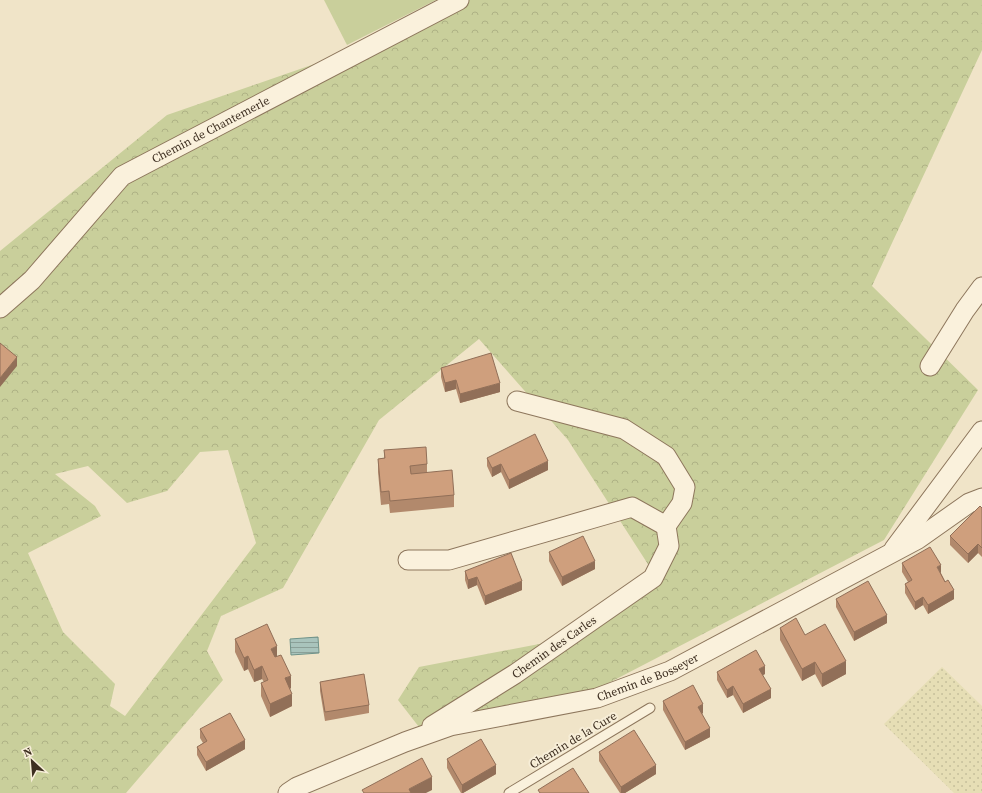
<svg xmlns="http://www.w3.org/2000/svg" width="982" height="793" viewBox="0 0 982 793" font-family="'Source Serif 4',serif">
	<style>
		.farmland { fill: url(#farmland-dots) }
		.grass { fill: #c9cf9b }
		.forest { fill: url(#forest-crowns); fill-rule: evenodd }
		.water { fill: url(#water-rules); stroke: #6f938a }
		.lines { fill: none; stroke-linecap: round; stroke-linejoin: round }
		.lane-casing { stroke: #8d765c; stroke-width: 11 }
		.street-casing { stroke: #8d765c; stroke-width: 21 }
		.lane { stroke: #faf1dc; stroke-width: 9 }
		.street { stroke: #faf1dc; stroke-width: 19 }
		.wall { fill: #b2896c }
		.shaded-wall { fill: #916f58 }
		.building { fill: #cf9f7d; stroke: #916f58 }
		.labels { text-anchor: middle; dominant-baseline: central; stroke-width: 4; stroke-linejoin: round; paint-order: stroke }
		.street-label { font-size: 12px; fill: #3d2e20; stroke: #f7eed8 }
	</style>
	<defs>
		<pattern id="farmland-dots" width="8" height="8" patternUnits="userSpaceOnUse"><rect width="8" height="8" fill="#e6deb5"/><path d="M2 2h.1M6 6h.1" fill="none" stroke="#c6bf9b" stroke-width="1.8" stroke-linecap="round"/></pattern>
		<pattern id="forest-crowns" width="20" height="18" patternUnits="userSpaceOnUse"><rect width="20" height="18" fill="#c9cf9b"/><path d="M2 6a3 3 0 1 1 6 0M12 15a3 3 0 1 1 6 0" fill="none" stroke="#aeb285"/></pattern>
		<pattern id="water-rules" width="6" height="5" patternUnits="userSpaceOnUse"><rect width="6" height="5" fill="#a9c4bc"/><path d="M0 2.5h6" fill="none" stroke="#8ba098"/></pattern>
	</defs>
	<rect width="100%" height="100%" fill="#f0e4c8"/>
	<!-- farmland -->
	<path class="farmland" d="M 942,667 L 982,706 L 982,793 L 954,793 L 884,724 Z"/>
	<!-- grass -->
	<path class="grass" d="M 324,0 L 436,0 L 347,45 Z"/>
	<!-- forest -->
	<path class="forest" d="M 450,0 L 982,0 L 982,50 L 872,286 L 978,390 L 884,540 L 597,689 L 419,727 L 398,700 L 419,667 L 560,640 L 653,572 L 568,440 L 479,339 L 379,420 L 283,588 L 221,616 L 207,651 L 223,680 L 126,793 L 0,793 L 0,251 L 167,115 L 349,52 ZM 228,450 L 256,543 L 125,716 L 110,706 L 115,684 L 63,632 L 28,553 L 101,516 L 95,506 L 55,474 L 88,466 L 127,503 L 167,491 L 200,452 Z"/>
	<!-- water -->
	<path class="water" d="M 318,637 L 319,653 L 291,655 L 290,639 Z"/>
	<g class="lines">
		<defs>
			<path id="lane" d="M 509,793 L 650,708"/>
			<g id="street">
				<path id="s1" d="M 0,308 L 32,280 L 122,176 L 459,0"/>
				<path d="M 930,366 L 965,310 L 982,287"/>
				<path d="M 517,401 L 624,429 L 666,456 L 685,487 L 682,503 L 666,526"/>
				<path d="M 894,549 L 982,431"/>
				<path d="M 408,560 L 449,560 L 632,507 L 666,526 L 669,546 L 653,578 L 515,674 L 432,726"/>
				<path id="s2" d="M 288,793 L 297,787 L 405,742 L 450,726 L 597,698 L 670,671 L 918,539 L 969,503 L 982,498"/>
			</g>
		</defs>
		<!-- lane casing -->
		<use href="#lane" class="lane-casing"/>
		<!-- street casing -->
		<use href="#street" class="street-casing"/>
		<!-- lane -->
		<use href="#lane" class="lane"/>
		<!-- street -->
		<use href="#street" class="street"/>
	</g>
	<!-- wall -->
	<path class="wall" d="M 441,368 L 500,392 L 460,403 L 456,389 L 445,392 L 441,377 Z
		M 384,450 L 427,464 L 427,472 L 454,495 L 454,507 L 390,513 L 389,504 L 381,505 L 378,472 L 378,459 L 384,458 Z
		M 487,458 L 548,470 L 509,489 L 501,472 L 492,477 L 487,466 Z
		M 982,508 L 982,557 L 978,553 L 968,563 L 950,545 L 950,536 Z
		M 549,552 L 595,569 L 562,586 L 549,561 Z
		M 902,563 L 941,573 L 954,599 L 928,614 L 923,605 L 915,610 L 905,593 L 905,584 L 908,582 L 902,572 Z
		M 465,571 L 522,590 L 485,605 L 477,585 L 468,589 L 465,580 Z
		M 836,599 L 887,623 L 854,641 L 836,607 Z
		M 780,628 L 805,635 L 846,674 L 822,687 L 815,674 L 802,681 L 780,640 Z
		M 235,639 L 277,656 L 291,688 L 290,689 L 292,706 L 270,717 L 261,696 L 261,683 L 264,682 L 262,679 L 254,682 L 248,669 L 244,671 L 235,652 Z
		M 717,672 L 765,674 L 763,675 L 771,698 L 743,713 L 733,695 L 727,698 L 717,680 Z
		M 320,682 L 369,705 L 369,713 L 325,721 L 320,691 Z
		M 663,701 L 703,713 L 702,714 L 710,737 L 685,750 L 663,710 Z
		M 200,729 L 245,749 L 206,771 L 197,755 L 197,747 L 203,743 L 200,738 Z
		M 599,752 L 656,774 L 625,793 L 620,793 L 599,761 Z
		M 447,759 L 496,774 L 463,793 L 461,793 L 447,768 Z"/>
	<!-- shaded-wall -->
	<path class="shaded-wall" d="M 17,357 L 17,366 L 0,387 L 0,378 Z
		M 456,380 L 456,389 L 445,392 L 445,383 Z
		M 500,383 L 500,392 L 460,403 L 460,394 Z
		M 548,461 L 548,470 L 509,489 L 509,480 Z
		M 501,464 L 501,472 L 492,477 L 492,468 Z
		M 978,544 L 978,553 L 968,563 L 968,554 Z
		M 595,561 L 595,569 L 562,586 L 562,577 Z
		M 941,565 L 941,574 L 937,567 Z
		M 477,577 L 477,585 L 468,589 L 468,580 Z
		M 522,581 L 522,590 L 485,605 L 485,596 Z
		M 954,590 L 954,599 L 928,614 L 928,605 Z
		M 923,597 L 923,605 L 915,610 L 915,602 Z
		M 887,615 L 887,623 L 854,641 L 854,632 Z
		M 277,646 L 277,659 L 271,662 L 271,649 Z
		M 248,656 L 248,669 L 244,671 L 244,658 Z
		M 846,661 L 846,674 L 822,687 L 822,674 Z
		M 815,662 L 815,674 L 802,681 L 802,669 Z
		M 262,666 L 262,679 L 254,682 L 254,670 Z
		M 765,666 L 765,674 L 759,677 L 759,669 Z
		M 291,676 L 291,688 L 285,691 L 285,678 Z
		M 733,686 L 733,695 L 727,698 L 727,690 Z
		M 771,689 L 771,698 L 743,713 L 743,704 Z
		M 292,694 L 292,706 L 270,717 L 270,704 Z
		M 703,704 L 703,713 L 698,715 L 698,707 Z
		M 710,728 L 710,737 L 685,750 L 685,742 Z
		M 245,740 L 245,749 L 206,771 L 206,762 Z
		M 496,765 L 496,774 L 463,793 L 462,793 L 462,785 Z
		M 656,765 L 656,774 L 625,793 L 621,793 L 621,787 Z
		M 432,777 L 432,790 L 426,793 L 409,793 L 409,789 Z"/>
	<!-- building -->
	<path class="building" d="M 0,343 L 17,357 L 0,378 Z
		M 491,353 L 500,383 L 460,394 L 456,380 L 445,383 L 441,368 Z
		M 535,434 L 548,461 L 509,480 L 501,464 L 492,468 L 487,458 Z
		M 426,447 L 427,464 L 410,466 L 411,474 L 452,470 L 454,495 L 390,501 L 389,491 L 381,492 L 378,459 L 385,458 L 384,450 Z
		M 980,506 L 982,508 L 982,548 L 978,544 L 968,554 L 950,536 Z
		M 583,536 L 595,561 L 562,577 L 549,552 Z
		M 930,547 L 941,565 L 937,567 L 945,582 L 948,580 L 954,590 L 928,605 L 923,597 L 915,602 L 905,584 L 912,580 L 902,563 Z
		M 511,553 L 522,581 L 485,596 L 477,577 L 468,580 L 465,571 Z
		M 868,581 L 887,615 L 854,632 L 836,599 Z
		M 796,618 L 805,635 L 825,624 L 846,661 L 822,674 L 815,662 L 802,669 L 780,628 Z
		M 267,624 L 277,646 L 271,649 L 275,657 L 281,655 L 291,676 L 285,678 L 292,694 L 270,704 L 261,683 L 268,680 L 262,666 L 254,670 L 248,656 L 244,658 L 235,639 Z
		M 756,650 L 765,666 L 759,669 L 771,689 L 743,704 L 733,686 L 727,690 L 717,672 Z
		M 364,674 L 369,705 L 325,712 L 320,682 Z
		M 693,685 L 703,704 L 698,707 L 710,728 L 685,742 L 663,701 Z
		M 230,713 L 245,740 L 206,762 L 197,747 L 207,741 L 200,729 Z
		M 634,730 L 656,765 L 621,787 L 599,752 Z
		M 481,739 L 496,765 L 462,785 L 447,759 Z
		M 422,758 L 432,777 L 409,789 L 411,793 L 364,793 L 362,790 Z
		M 573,768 L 589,793 L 540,793 L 538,790 Z"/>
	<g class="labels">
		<!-- street labels -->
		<g class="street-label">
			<text stroke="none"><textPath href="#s1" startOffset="280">Chemin de Chantemerle</textPath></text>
			<text transform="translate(554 647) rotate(-35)">Chemin des Carles</text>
			<text stroke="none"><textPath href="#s2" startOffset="380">Chemin de Bosseyer</textPath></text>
			<text transform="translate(573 740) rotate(-31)">Chemin de la Cure</text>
		</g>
	</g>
	<!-- north arrow -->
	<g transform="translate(32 761) rotate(334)" stroke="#f7eed8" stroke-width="3" paint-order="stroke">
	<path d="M0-3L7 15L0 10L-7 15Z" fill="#3d2e20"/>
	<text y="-6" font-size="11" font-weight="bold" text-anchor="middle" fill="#3d2e20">N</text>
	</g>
</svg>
